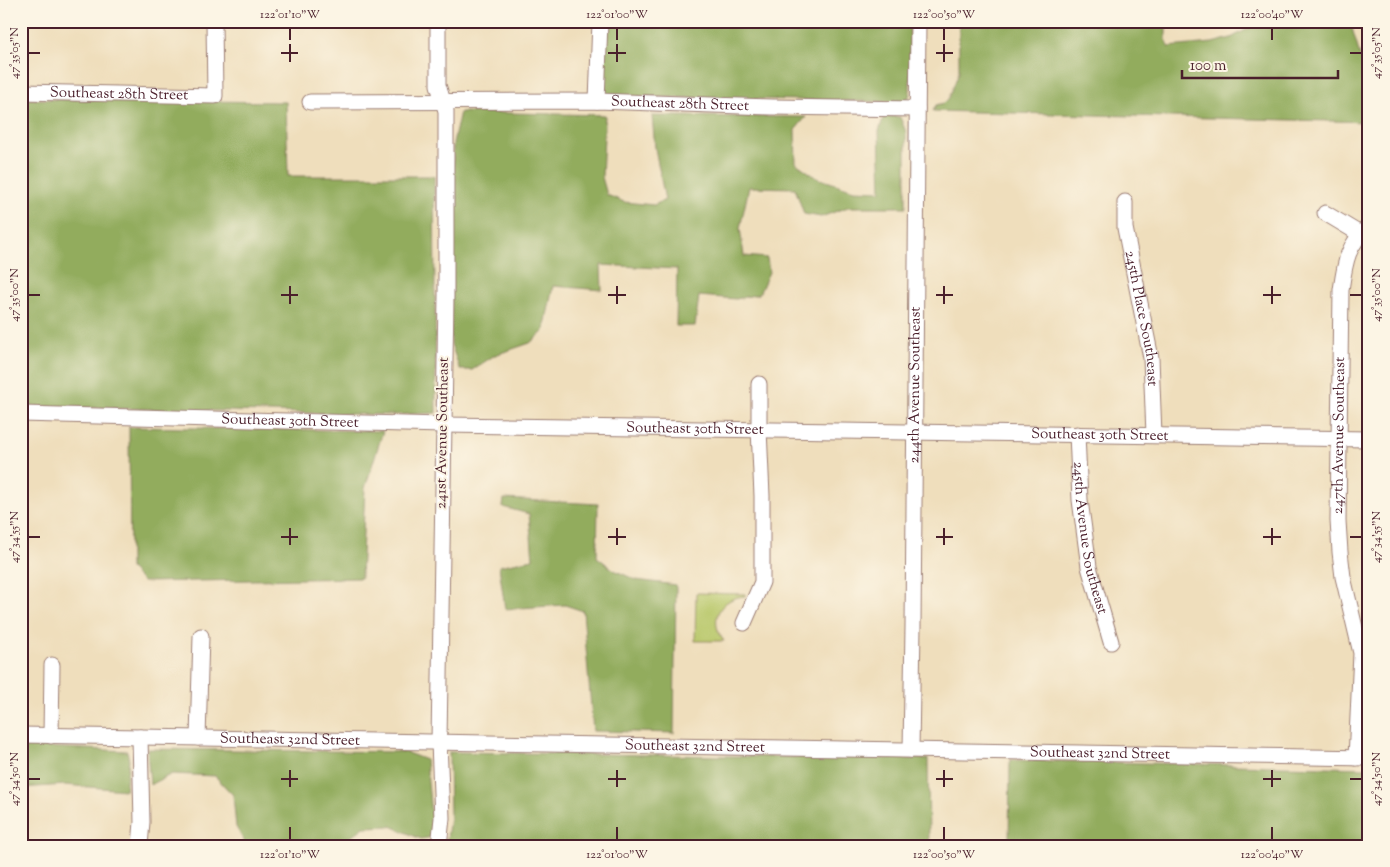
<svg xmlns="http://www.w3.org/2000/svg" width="1390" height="867" viewBox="0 0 1390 867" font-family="'Sorts Mill Goudy',serif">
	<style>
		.green { fill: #b8c769; stroke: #81734a }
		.forest { fill: #92ac5d; stroke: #6e6644 }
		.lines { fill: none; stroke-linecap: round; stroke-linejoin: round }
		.minor-casing { stroke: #9c7e74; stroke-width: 17 }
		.minor { stroke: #fff; stroke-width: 15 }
		.ticks { fill: none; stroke: #4a1f2b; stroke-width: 2 }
		.labels { text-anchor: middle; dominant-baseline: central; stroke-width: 4; stroke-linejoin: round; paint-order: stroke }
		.street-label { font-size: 15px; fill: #4a1f2b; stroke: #fcf5e5 }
		.neatline { fill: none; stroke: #4a1f2b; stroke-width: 2 }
		.ticks-label { font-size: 12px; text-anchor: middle; fill: #4a1f2b }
	</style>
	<rect width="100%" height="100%" fill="#fcf5e5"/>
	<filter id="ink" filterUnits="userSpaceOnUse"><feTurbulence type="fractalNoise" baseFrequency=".02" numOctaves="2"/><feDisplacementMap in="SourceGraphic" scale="10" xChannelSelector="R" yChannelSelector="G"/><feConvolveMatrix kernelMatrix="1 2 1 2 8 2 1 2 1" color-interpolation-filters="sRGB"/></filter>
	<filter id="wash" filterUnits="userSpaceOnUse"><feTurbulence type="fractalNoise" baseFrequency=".0096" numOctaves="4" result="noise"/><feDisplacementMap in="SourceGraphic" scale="20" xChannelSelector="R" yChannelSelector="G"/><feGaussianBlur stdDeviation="1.12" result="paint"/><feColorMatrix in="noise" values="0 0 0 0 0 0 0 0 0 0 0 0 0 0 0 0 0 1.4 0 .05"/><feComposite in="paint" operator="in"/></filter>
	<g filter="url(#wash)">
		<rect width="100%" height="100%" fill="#efdebc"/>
		<!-- green -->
		<path class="green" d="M 696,593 L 745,594 L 745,596 C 719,598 708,621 724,641 L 695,641 Z"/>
		<!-- forest -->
		<path class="forest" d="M 605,21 L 910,21 L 910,93 L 908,99 L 901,102 L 608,96 L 604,90 Z
			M 959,21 L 1116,21 L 1118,23 L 1120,21 C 1134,21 1140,29 1155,22 L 1166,27 L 1166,39 L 1168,47 L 1212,43 L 1231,38 L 1262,21 L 1350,21 L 1369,87 L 1369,122 L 933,111 L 936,105 L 944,103 L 949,98 L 959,72 Z
			M 21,99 L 286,102 L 288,176 L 434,176 L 436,413 L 392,415 L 21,406 Z
			M 460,112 L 605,115 L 602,177 L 607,195 L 624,202 L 654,205 L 665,200 L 655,148 L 652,116 L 806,117 L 795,130 L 796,163 L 817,178 L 854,190 L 881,191 L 879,131 L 884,116 L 900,117 L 906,132 L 906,207 L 848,207 L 821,217 L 804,214 L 795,188 L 749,187 L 740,228 L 744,256 L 767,258 L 769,272 L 759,294 L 736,299 L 699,296 L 695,326 L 676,326 L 677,269 L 601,265 L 602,290 L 553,286 L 544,331 L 530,343 L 495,355 L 472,370 L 460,370 L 451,344 L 453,143 Z
			M 129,427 L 383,431 L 365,488 L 361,578 L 143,582 L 130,569 Z
			M 504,499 L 598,504 L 597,557 L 614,570 L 636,580 L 676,585 L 674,733 L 593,731 L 583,611 L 565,605 L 505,609 L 499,566 L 533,559 L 529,514 L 503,507 Z
			M 21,746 L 127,751 L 129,760 L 125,790 L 65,785 L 21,788 Z
			M 147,749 L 405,752 L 426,760 L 433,837 L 421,839 L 391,826 L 364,827 L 339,846 L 247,846 L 236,827 L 233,795 L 215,776 L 172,774 L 150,785 Z
			M 449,752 L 928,759 L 929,846 L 446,846 L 450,817 Z
			M 1010,760 L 1369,768 L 1369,846 L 1009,846 Z"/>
	</g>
	<g filter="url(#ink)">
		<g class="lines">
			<defs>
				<g id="minor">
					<path d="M 438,21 L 438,85 L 446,111 L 446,296 L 439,742 L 442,818 L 439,846"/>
					<path id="s1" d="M 21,92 L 215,96 L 214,21"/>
					<path d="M 597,101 L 600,21"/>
					<path id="s2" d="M 310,102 L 597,101 L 772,107 L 917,109"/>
					<path id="s3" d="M 1125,202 L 1125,228 L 1151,358 L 1154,435"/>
					<path d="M 1325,213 L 1360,234"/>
					<path id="s4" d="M 21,414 L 443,425 L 1369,439"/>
					<path id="s5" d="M 1077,434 L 1080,500 L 1089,567 L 1111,642"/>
					<path d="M 744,623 L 762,582 L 762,496 L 759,429 L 759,384"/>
					<path id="s6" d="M 21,735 L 1369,758"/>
					<path d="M 51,736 L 52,665"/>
					<path d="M 140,737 L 142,822 L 140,846"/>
					<path d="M 198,738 L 201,636"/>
					<path id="s7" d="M 911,750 L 913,627 L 918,21"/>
					<path id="s8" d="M 1356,758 L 1361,653 L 1343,577 L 1340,552 L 1338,521 L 1341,290 C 1345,262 1347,245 1369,226"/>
				</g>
			</defs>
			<!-- minor casing -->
			<use href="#minor" class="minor-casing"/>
			<!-- minor -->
			<use href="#minor" class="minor"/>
		</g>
	</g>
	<!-- ticks -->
	<path class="ticks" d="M 290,28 L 290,40M 617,28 L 617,40M 944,28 L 944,40M 1272,28 L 1272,40M 290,44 L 290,62M 617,44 L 617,62M 944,44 L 944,62M 28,53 L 40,53M 281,53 L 298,53M 608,53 L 626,53M 936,53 L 953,53M 1350,53 L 1362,53M 290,286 L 290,304M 617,286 L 617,304M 944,286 L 944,304M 1272,286 L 1272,304M 28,295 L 40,295M 281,295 L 298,295M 608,295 L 626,295M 936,295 L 953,295M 1263,295 L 1281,295M 1350,295 L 1362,295M 290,528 L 290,545M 617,528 L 617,545M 944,528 L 944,545M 1272,528 L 1272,545M 28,537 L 40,537M 281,537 L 298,537M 608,537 L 626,537M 936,537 L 953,537M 1263,537 L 1281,537M 1350,537 L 1362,537M 290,770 L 290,787M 617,770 L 617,787M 944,770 L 944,787M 1272,770 L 1272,787M 28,779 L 40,779M 281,779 L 298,779M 608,779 L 626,779M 936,779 L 953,779M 1263,779 L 1281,779M 1350,779 L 1362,779M 290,827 L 290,840M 617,827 L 617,840M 944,827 L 944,840M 1272,827 L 1272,840"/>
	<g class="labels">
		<!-- street labels -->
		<g class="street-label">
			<text stroke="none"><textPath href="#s1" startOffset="98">Southeast 28th Street</textPath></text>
			<text stroke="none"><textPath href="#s2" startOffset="370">Southeast 28th Street</textPath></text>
			<text stroke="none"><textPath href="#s3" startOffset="118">245th Place Southeast</textPath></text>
			<text stroke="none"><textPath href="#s7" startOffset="365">244th Avenue Southeast</textPath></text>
			<text stroke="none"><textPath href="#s4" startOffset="269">Southeast 30th Street</textPath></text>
			<text stroke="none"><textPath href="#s4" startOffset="674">Southeast 30th Street</textPath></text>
			<text transform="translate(443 433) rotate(-89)">241st Avenue Southeast</text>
			<text stroke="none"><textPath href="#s4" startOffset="1079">Southeast 30th Street</textPath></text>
			<text stroke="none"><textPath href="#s8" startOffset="325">247th Avenue Southeast</textPath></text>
			<text stroke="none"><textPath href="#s5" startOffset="105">245th Avenue Southeast</textPath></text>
			<text stroke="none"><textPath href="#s6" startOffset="269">Southeast 32nd Street</textPath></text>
			<text stroke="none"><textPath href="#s6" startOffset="674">Southeast 32nd Street</textPath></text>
			<text stroke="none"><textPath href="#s6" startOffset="1079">Southeast 32nd Street</textPath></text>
		</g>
	</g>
	<!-- margin -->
	<rect width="1390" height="867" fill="none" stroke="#fcf5e5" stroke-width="55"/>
	<!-- scale -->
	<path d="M1182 70v8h156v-8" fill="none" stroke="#4a1f2b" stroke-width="2.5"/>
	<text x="1190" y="70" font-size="15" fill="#4a1f2b" stroke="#fcf5e5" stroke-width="4" paint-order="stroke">100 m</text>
	<rect x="28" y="28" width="1334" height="812" class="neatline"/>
	<g class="ticks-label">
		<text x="290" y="18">122°01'10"W</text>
		<text x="617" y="18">122°01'00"W</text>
		<text x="944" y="18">122°00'50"W</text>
		<text x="1272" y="18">122°00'40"W</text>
		<text transform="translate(14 53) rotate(-90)" y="4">47°35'05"N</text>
		<text transform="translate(1376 53) rotate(-90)" y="4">47°35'05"N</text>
		<text transform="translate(14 295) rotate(-90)" y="4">47°35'00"N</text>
		<text transform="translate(1376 295) rotate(-90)" y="4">47°35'00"N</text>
		<text transform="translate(14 537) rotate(-90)" y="4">47°34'55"N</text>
		<text transform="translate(1376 537) rotate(-90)" y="4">47°34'55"N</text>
		<text transform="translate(14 779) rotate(-90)" y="4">47°34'50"N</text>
		<text transform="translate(1376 779) rotate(-90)" y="4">47°34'50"N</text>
		<text x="290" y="858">122°01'10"W</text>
		<text x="617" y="858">122°01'00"W</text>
		<text x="944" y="858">122°00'50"W</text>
		<text x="1272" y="858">122°00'40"W</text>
	</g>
</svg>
